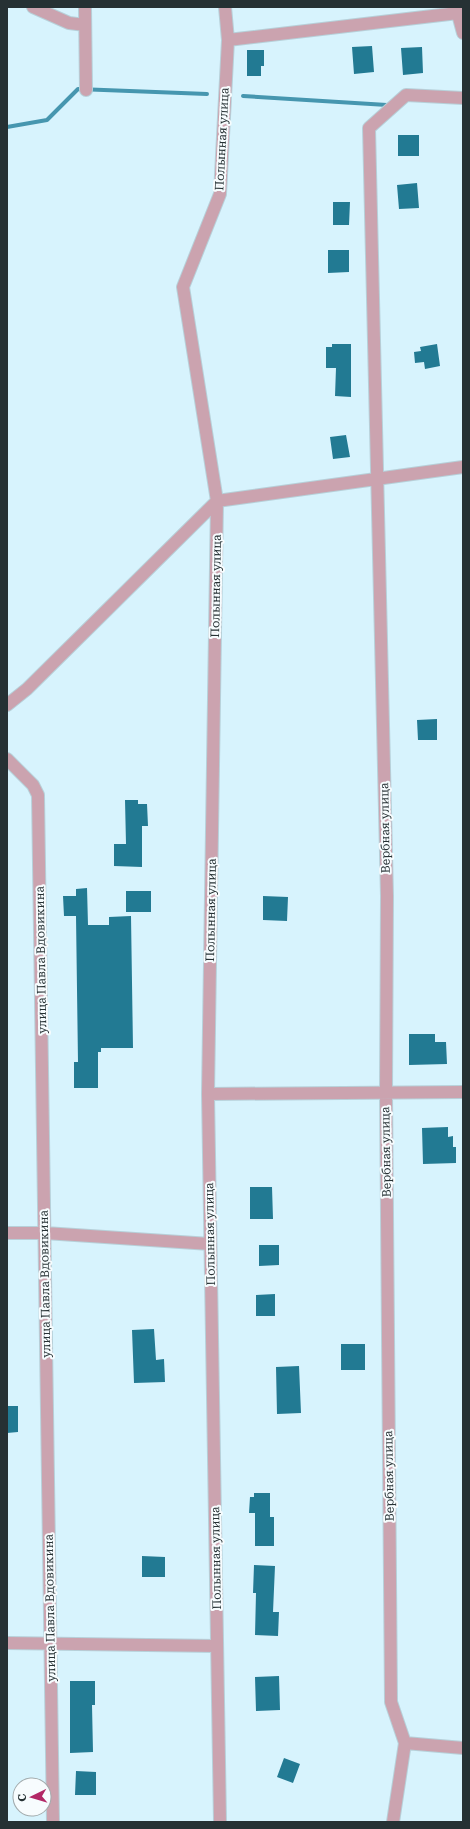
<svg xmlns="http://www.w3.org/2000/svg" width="470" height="1829" viewBox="0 0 470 1829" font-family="'Roboto Serif',serif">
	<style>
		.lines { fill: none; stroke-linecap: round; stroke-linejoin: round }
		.stream { stroke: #4696af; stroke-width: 4 }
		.building { fill: #227a93 }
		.minor-casing { stroke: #b7d0d9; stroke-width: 14 }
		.minor { stroke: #cba3af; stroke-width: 12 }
		.labels { text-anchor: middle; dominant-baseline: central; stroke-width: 4; stroke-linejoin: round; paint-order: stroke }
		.street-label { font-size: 12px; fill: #263134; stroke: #f7fcfe }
	</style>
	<rect width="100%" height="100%" fill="#d7f3fd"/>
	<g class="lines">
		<!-- stream -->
		<path class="stream" d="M 243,96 L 387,105
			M 7,127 L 47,120 L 78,89 L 207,94"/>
	</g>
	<!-- building -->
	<path class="building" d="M 372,46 L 374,72 L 354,74 L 352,47 Z
		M 422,47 L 423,73 L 403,75 L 401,48 Z
		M 247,50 L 264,50 L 264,66 L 261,66 L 261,76 L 247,76 Z
		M 398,135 L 419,135 L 419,156 L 398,156 Z
		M 417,183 L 419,208 L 399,209 L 397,185 Z
		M 333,202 L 350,202 L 349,225 L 333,225 Z
		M 328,250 L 349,250 L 349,272 L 328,273 Z
		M 332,344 L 351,344 L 351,397 L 335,396 L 336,368 L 326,368 L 326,347 L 332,347 Z
		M 437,344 L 440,366 L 425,369 L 424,362 L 415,363 L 414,352 L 421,351 L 420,347 Z
		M 346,435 L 350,457 L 333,459 L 330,437 Z
		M 437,719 L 437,740 L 418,740 L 417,720 Z
		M 125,800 L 138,800 L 138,804 L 147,804 L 148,826 L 142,826 L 142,867 L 114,866 L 114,844 L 126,844 Z
		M 87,888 L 88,925 L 109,925 L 109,917 L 131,916 L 133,1048 L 101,1048 L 101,1052 L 98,1052 L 98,1088 L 74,1088 L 74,1062 L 78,1062 L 76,916 L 64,916 L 63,896 L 76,896 L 76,889 Z
		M 126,891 L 151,891 L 151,912 L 126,912 Z
		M 263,896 L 288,897 L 287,921 L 263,920 Z
		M 409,1034 L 435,1034 L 435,1042 L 446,1042 L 447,1064 L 409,1065 Z
		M 448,1127 L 448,1137 L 453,1136 L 453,1147 L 456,1147 L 456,1163 L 423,1164 L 422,1128 Z
		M 250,1187 L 272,1187 L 273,1219 L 250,1219 Z
		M 259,1245 L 279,1245 L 279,1265 L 259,1266 Z
		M 275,1294 L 275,1316 L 256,1316 L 256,1295 Z
		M 154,1329 L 156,1360 L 164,1359 L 165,1382 L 134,1383 L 132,1330 Z
		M 341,1344 L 365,1344 L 365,1370 L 341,1370 Z
		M 299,1366 L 301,1413 L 277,1414 L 276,1367 Z
		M 7,1406 L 18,1406 L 18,1432 L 7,1433 Z
		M 254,1493 L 270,1493 L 270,1517 L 274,1517 L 274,1546 L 255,1546 L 255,1513 L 249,1513 L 250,1497 L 254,1497 Z
		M 142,1556 L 165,1557 L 165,1577 L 142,1577 Z
		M 254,1565 L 275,1566 L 273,1612 L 279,1612 L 278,1636 L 255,1635 L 256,1593 L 253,1593 Z
		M 279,1676 L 280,1710 L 256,1711 L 255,1677 Z
		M 70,1681 L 95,1681 L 95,1705 L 92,1705 L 93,1752 L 70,1753 Z
		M 284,1758 L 300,1764 L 293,1783 L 277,1777 Z
		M 76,1771 L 96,1772 L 96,1795 L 75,1795 Z"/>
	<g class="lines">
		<defs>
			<path id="minor" d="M 33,7 L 69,23 L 85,25
				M 85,7 L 86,90
				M 456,7 L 463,33
				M 228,40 L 458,13
				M 7,705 L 27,689 L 217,501 L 463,467
				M 7,759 L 33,785 L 38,795 L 53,1822
				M 208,1094 L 463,1092
				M 7,1233 L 45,1233 L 210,1244
				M 7,1643 L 217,1646
				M 405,1743 L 463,1748
				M 220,1822 L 208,1094 L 217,501 L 183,287 L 220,194 L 228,40 L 225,7
				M 393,1822 L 405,1743 L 391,1702 L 386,1092 L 387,896 L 369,128 L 406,95 L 463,98"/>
		</defs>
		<!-- minor casing -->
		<use href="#minor" class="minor-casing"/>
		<!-- minor -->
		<use href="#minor" class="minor"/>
	</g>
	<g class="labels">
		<!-- street labels -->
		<g class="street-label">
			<text transform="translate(222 139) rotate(-87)">Полынная улица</text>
			<text transform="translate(216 586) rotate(-89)">Полынная улица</text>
			<text transform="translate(385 828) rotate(-91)">Вербная улица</text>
			<text transform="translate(211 910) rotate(-89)">Полынная улица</text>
			<text transform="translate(41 960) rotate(-91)">улица Павла Вдовикина</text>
			<text transform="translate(386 1152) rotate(-91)">Вербная улица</text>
			<text transform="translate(210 1234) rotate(-91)">Полынная улица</text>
			<text transform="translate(45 1284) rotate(-91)">улица Павла Вдовикина</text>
			<text transform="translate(389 1476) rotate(-91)">Вербная улица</text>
			<text transform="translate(216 1558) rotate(-91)">Полынная улица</text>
			<text transform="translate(50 1608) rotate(-91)">улица Павла Вдовикина</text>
		</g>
	</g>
	<!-- border -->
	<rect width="470" height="1829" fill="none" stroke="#263134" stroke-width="16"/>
	<!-- north arrow -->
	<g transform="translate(32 1797) rotate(265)"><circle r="19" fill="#f7fcfe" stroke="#a3abad"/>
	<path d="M0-3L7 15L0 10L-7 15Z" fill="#b22866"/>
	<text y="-6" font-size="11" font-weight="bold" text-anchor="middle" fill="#263134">С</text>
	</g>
</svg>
